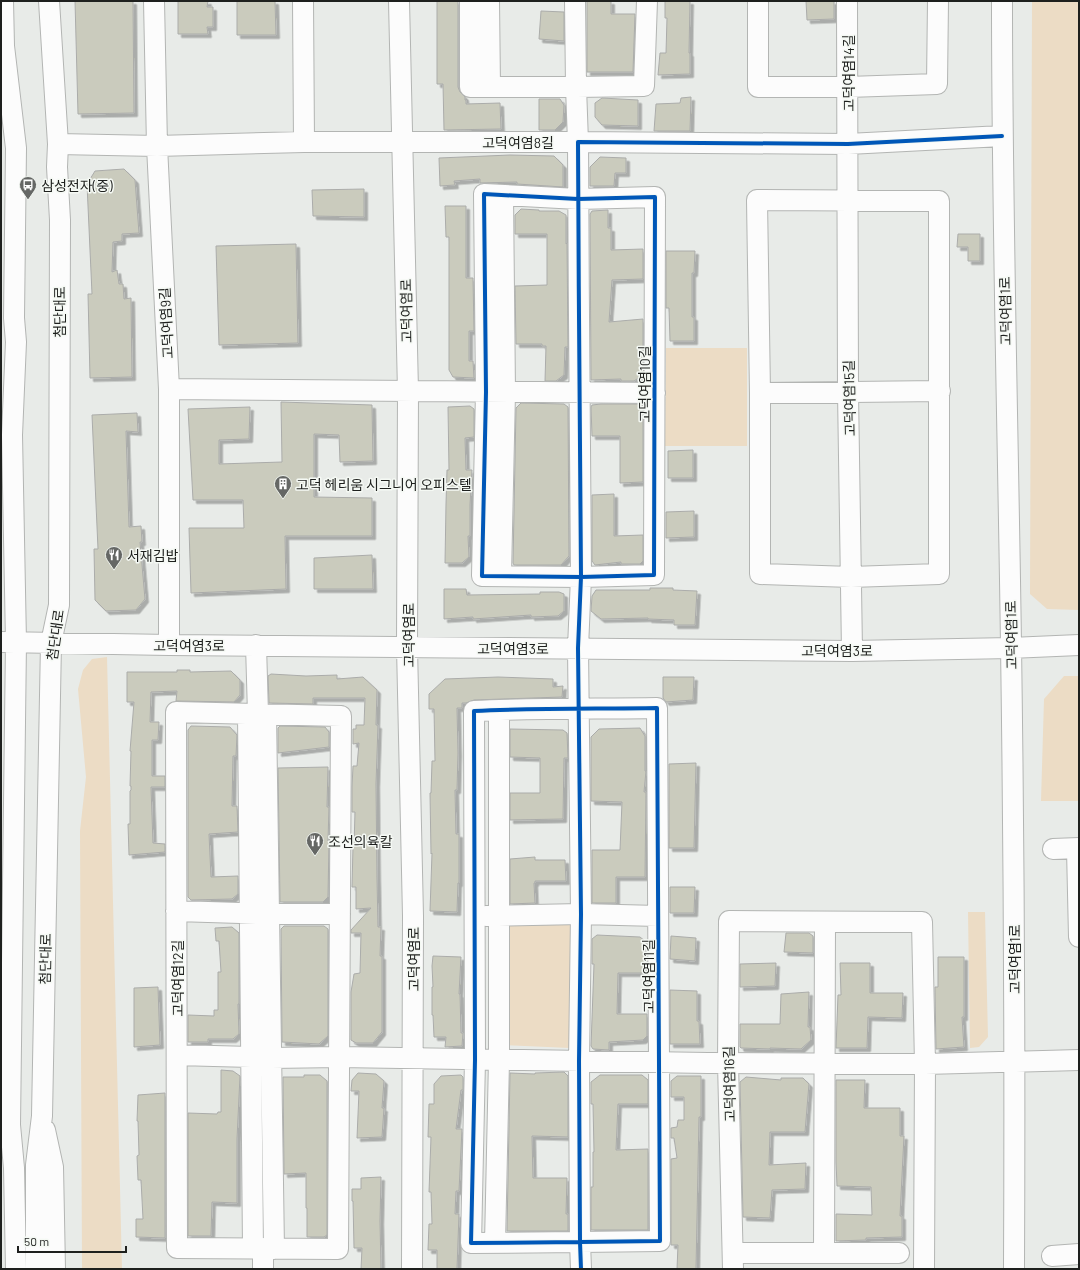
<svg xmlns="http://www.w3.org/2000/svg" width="1080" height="1270" viewBox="0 0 1080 1270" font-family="Barlow,'Noto Sans KR',sans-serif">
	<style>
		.green { fill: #ecdcc5 }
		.building { fill: #cacbbd; stroke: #abacaa; filter: url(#shadow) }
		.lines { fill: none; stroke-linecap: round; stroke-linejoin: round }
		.minor-casing { stroke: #b3b5b3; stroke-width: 22 }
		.minor { stroke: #fcfcfc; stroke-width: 20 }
		.cycleway-casing { stroke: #f5f9f4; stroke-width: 6 }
		.cycleway { stroke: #0057b8; stroke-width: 4 }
		.labels { text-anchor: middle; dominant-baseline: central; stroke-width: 3; stroke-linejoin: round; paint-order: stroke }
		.street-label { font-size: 14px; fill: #1e201e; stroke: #f5f9f4 }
		.poi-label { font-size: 14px; fill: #1e201e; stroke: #f5f9f4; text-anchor: start }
	</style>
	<defs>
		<filter id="shadow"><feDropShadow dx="3.5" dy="3.5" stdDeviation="0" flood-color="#0004"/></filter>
	</defs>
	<rect width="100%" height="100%" fill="#e8ebe8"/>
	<!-- green -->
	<path class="green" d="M 1032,1 L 1079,1 L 1079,610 L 1047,609 L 1030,594 Z
		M 666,348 L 747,348 L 747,446 L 665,446 Z
		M 107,657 L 122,1269 L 82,1269 L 80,831 L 86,777 L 78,689 L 83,670 L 92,659 Z
		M 1064,676 L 1079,676 L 1079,801 L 1041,801 L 1044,699 Z
		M 968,912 L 985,912 L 988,1037 L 979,1047 L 970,1048 Z
		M 507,924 L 570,924 L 570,1048 L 503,1045 Z"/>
	<!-- building -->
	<path class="building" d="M 75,1 L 133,1 L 134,113 L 78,114 Z
		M 178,1 L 208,1 L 207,7 L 213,7 L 213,27 L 207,27 L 208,34 L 178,34 Z
		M 237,1 L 275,1 L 276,35 L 237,35 Z
		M 437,1 L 458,1 L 458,87 L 460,92 L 465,97 L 465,100 L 466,100 L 466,104 L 500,103 L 501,129 L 444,130 L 443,84 L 437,84 Z
		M 587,1 L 611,1 L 611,14 L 635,14 L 633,72 L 587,72 Z
		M 665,1 L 690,1 L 689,53 L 690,53 L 690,74 L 658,75 L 660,53 L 666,53 L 667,18 L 665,18 Z
		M 806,1 L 834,1 L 834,19 L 807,20 Z
		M 541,11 L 564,12 L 564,41 L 539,39 Z
		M 691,97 L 690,131 L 654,131 L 656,104 L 680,103 L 681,98 Z
		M 602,98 L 638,100 L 638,126 L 602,125 L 595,117 L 595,103 Z
		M 539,99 L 560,99 L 564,105 L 563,122 L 555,130 L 539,130 Z
		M 510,155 L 554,156 L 563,165 L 563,187 L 517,184 L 517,182 L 480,183 L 480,179 L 454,181 L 455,185 L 440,186 L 439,158 Z
		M 600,157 L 626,158 L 626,173 L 615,173 L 614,186 L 590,186 L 590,167 Z
		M 124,169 L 135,180 L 139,233 L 122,234 L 122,241 L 113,242 L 112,272 L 117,270 L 119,284 L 123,284 L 124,299 L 131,298 L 132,377 L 90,378 L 88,294 L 92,294 L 87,184 L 95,171 Z
		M 364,189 L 364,217 L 313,216 L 312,190 Z
		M 445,206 L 466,206 L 466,278 L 473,278 L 474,331 L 469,331 L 469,361 L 473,361 L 474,378 L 453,377 L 449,370 L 449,237 L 446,237 Z
		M 521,209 L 539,210 L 539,211 L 559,211 L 566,215 L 566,244 L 567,243 L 568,347 L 565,347 L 564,375 L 556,381 L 545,381 L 546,346 L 542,346 L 542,344 L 516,344 L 515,286 L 547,285 L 547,234 L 515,234 L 515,215 Z
		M 608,210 L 608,228 L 611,228 L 611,250 L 643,249 L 643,279 L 612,280 L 609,322 L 643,319 L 643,375 L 634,381 L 621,381 L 621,379 L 591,380 L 590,214 L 592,211 Z
		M 958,234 L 980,234 L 980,261 L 968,261 L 968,247 L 957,247 Z
		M 296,244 L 298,343 L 219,345 L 216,246 Z
		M 666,251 L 695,251 L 694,273 L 692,273 L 692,317 L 694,317 L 694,341 L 670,341 L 669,308 L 666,308 Z
		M 281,402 L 372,405 L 373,461 L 340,462 L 339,435 L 314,434 L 314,497 L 372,498 L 372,536 L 285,536 L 286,589 L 191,593 L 189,528 L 244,528 L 243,500 L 193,500 L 188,409 L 250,407 L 249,439 L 219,440 L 219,464 L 282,462 Z
		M 521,403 L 564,404 L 568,407 L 569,556 L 561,565 L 514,565 L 513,563 L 516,408 Z
		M 601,404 L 643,404 L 643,482 L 620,483 L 620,436 L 592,436 L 591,407 L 592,405 Z
		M 470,406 L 474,409 L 474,437 L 465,438 L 466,470 L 472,470 L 470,505 L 470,536 L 468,536 L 469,557 L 462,563 L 445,563 L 446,504 L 447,470 L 449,470 L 448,407 Z
		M 137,413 L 138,432 L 126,431 L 129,527 L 141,526 L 142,542 L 140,542 L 145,599 L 136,610 L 106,611 L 95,600 L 94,549 L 98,549 L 92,415 Z
		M 693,450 L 693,478 L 668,478 L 668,451 Z
		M 614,494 L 614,536 L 643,535 L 643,561 L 640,564 L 621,564 L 621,562 L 595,565 L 592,561 L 592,495 Z
		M 694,511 L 694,537 L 666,538 L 666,512 Z
		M 372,555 L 373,589 L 314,589 L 314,558 Z
		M 650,588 L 673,588 L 673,590 L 697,591 L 695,625 L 674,625 L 674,620 L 648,619 L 648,618 L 601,619 L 591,611 L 592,596 L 596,590 L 650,590 Z
		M 444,589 L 466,589 L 467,595 L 540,594 L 540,592 L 559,592 L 564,594 L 564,611 L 558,616 L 531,617 L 531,615 L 473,619 L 473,617 L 444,619 Z
		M 177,670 L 190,670 L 190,672 L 231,671 L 240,680 L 240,695 L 234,702 L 176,701 L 177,691 L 151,692 L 150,722 L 159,722 L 158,740 L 152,740 L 152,776 L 165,776 L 165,787 L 151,787 L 153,843 L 165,844 L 165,852 L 129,855 L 128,824 L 130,824 L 130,791 L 131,790 L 131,786 L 130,786 L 131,751 L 130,751 L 134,702 L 127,702 L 127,672 L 177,672 Z
		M 271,674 L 306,676 L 337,675 L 337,679 L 363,677 L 377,690 L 376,725 L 378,725 L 376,784 L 377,878 L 378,927 L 381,927 L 380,956 L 382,956 L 382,1032 L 373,1043 L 356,1043 L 351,1040 L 351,992 L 354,974 L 360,973 L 361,933 L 351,933 L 351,930 L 371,908 L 356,909 L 356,887 L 352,887 L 353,846 L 354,846 L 355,812 L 352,812 L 352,787 L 353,766 L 357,766 L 359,743 L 353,744 L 353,729 L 356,729 L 356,725 L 364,725 L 365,698 L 313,698 L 313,704 L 269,703 L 268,676 Z
		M 498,677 L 553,679 L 553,687 L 563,686 L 562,697 L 474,700 L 466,703 L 462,703 L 462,708 L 457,708 L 458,753 L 457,790 L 455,790 L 456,834 L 459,834 L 459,883 L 458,883 L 457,912 L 430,911 L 432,853 L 431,854 L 430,793 L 431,793 L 432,761 L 435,761 L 434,709 L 429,709 L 429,694 L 445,679 Z
		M 663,677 L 694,677 L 693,700 L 666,702 L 663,698 Z
		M 191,726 L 230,727 L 237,735 L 236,756 L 233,756 L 232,806 L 237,806 L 238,832 L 209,834 L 211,877 L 238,876 L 238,894 L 232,899 L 191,900 L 188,897 L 188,730 Z
		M 280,726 L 325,727 L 329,732 L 329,747 L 278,753 L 278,728 Z
		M 640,728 L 645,736 L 645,771 L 646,771 L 644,792 L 646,792 L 645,877 L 616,877 L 616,903 L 592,903 L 592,850 L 620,850 L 622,802 L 591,801 L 591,737 L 599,729 Z
		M 510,729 L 563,730 L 567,733 L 568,758 L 564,758 L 563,819 L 510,820 L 510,793 L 540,793 L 540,758 L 510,757 Z
		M 696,763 L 694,848 L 669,848 L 669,764 Z
		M 328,767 L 327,807 L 329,807 L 328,841 L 329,841 L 328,897 L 323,902 L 280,902 L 278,768 Z
		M 535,857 L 535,860 L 565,860 L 566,881 L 535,881 L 535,883 L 534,883 L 535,903 L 510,904 L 510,859 Z
		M 670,887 L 695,887 L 694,913 L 670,913 Z
		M 284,926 L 324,926 L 328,929 L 328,1036 L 319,1044 L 282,1042 L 281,929 Z
		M 232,927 L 239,933 L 239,1004 L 238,1004 L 239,1034 L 233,1039 L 208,1039 L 208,1042 L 188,1042 L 188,1015 L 214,1016 L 214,1010 L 218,1010 L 218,972 L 221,972 L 219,941 L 216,941 L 215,928 Z
		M 786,933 L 809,933 L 813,936 L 813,953 L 784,952 Z
		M 597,935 L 640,937 L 645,941 L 645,973 L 618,973 L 617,1014 L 647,1014 L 647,1036 L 643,1040 L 609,1042 L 609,1050 L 593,1049 L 591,1046 L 594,964 L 592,964 L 592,939 Z
		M 671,936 L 696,938 L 695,961 L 670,959 Z
		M 433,956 L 461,957 L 459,994 L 460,994 L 461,1033 L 463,1033 L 462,1046 L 445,1047 L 446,1037 L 434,1037 L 433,1015 L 432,1015 L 432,987 L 433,987 L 432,966 Z
		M 938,957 L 964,957 L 964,1017 L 962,1017 L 964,1047 L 936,1049 L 935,990 L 935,987 L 938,987 Z
		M 776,963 L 775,986 L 740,987 L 740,964 Z
		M 840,963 L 870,963 L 870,993 L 903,993 L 902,1018 L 868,1017 L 867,1048 L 836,1048 L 838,995 L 841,995 Z
		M 158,987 L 160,1045 L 134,1047 L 134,988 Z
		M 670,990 L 697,991 L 697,1021 L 699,1021 L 700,1044 L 670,1044 Z
		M 809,992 L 808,1027 L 810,1027 L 811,1040 L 801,1049 L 770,1048 L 770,1049 L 741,1048 L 740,1047 L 740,1024 L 780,1024 L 781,994 Z
		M 221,1070 L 233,1071 L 240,1076 L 237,1139 L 237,1203 L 212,1202 L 211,1236 L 188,1236 L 188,1113 L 217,1114 L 218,1112 L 221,1112 Z
		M 564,1072 L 568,1076 L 568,1137 L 532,1136 L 533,1178 L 567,1178 L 566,1214 L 568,1214 L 568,1231 L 507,1231 L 510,1073 L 535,1074 L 535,1073 Z
		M 358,1073 L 376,1074 L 384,1081 L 382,1108 L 384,1108 L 382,1137 L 357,1138 L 359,1091 L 351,1091 L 352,1080 Z
		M 304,1075 L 320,1075 L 327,1081 L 327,1235 L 324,1237 L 307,1237 L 307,1208 L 306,1208 L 306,1173 L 284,1174 L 283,1077 L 304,1077 Z
		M 461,1075 L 463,1077 L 463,1090 L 461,1090 L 456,1129 L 462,1129 L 459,1191 L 456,1191 L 455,1214 L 459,1214 L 457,1269 L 437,1269 L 437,1250 L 428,1250 L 429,1224 L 432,1224 L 431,1192 L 429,1192 L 431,1137 L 428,1137 L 429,1104 L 434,1104 L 434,1084 L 441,1076 Z
		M 600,1075 L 642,1075 L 648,1080 L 648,1104 L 618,1104 L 616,1150 L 648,1149 L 648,1230 L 591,1230 L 591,1187 L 593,1187 L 593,1152 L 594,1152 L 593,1104 L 591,1104 L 591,1082 Z
		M 677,1076 L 701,1076 L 701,1117 L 699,1117 L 696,1269 L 677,1269 L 678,1245 L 671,1245 L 671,1159 L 677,1158 L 674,1138 L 671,1138 L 671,1128 L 677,1127 L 678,1120 L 684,1120 L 684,1097 L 671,1097 L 671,1081 Z
		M 746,1077 L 781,1080 L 781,1078 L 803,1078 L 809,1084 L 805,1132 L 770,1132 L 769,1165 L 806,1163 L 805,1189 L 772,1190 L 770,1218 L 743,1217 L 740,1082 Z
		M 836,1080 L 865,1080 L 864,1108 L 900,1108 L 900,1136 L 904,1136 L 900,1216 L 902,1216 L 902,1237 L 866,1238 L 866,1240 L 836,1241 L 836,1214 L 872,1215 L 871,1187 L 837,1186 L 836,1162 Z
		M 165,1093 L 165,1238 L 136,1237 L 136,1219 L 143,1219 L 141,1180 L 138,1180 L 137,1156 L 139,1155 L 138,1121 L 137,1121 L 138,1095 Z
		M 381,1177 L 380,1221 L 381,1269 L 361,1269 L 362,1248 L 354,1248 L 353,1201 L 352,1201 L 352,1189 L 361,1189 L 361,1178 Z"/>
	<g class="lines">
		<defs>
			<path id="minor" d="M 3,1 L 4,46 L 16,148 L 14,318 L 16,342 L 12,435 L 16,642 L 10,1125 L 14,1168 L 16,1269
				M 154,1 L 157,146 L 169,389 L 169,645
				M 303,1 L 304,142 L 578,142 L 576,87 L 470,87 L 470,1
				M 399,1 L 408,391 L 407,647 L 413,916 L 412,1269
				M 489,1 L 490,87
				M 575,1 L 576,87 L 644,86 L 647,1
				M 758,1 L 758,87 L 848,87 L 937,84 L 938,1
				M 847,1 L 848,392 L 852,651
				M 1002,1 C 1002,216 1008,430 1011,645 C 1014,853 1015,1061 1014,1269
				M 58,144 L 157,146 L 304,142
				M 757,200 L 939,201 L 939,574 L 851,577 L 760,574 L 760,393 Z
				M 169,389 L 655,393
				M 760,393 L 940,391
				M 501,575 L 505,392 L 503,195
				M 1,642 L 169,645 L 852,651 L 1011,648 L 1079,645
				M 256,645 L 258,714
				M 176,712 L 341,716 L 338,1249 L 177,1248 Z
				M 248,714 L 253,1248
				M 266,714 L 274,1249
				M 1053,849 L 1079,848
				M 1077,849 L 1079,937
				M 176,911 L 269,914 L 340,914
				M 486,916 L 581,914 L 658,916
				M 177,1055 L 251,1057 L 271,1058 L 339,1057 L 708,1063 L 925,1064 L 1079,1060
				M 45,1130 L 53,1167 L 55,1269
				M 495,1243 L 499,1060 L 499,710
				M 734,1253 L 899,1253
				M 824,1253 L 825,922
				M 1052,1256 L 1079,1254
				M 36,1269 L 36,1165 L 42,1116 L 51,643 L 59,605 L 60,220 L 57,167 L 58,144 L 49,1
				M 263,1269 L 263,1248
				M 581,1269 L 580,1242 L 660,1241 L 657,708 C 596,709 535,708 474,711 L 475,1060 L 471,1243 L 580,1242 L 579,1061 L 581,914 L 578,648 L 581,577 L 654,575 L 655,197 L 578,199 L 484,194 L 486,392 L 482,576 L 581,577 C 579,432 579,287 578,142 L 848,144 L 1002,136
				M 733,1269 L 728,1063 L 729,921 L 922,922 L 925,1064 L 924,1269"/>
		</defs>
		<!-- minor casing -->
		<use href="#minor" class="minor-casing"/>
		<!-- minor -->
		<use href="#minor" class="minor"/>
		<defs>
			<path id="cycleway" d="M 581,1269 L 580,1242 L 660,1241 L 657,708 C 596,709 535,708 474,711 L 475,1060 L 471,1243 L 580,1242 L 579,1061 L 581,914 L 578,648 L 581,577 L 654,575 L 655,197 L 578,199 L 484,194 L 486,392 L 482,576 L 581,577 C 579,432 579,287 578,142 L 848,144 L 1002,136"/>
		</defs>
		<!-- cycleway casing -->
		<use href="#cycleway" class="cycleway-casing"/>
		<!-- cycleway -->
		<use href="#cycleway" class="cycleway"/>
	</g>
	<!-- icons -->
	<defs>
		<symbol id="bus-pin" viewBox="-11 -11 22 30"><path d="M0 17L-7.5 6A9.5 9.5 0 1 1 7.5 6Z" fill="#656765" stroke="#f5f9f4"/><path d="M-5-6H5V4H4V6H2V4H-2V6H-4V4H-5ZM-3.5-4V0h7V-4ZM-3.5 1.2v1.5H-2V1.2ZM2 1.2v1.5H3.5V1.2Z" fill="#fff"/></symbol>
		<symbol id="building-pin" viewBox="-11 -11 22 30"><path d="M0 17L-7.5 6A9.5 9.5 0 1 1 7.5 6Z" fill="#656765" stroke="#f5f9f4"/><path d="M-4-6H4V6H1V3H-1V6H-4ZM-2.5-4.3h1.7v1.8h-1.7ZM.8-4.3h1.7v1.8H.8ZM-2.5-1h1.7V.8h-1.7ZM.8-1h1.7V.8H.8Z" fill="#fff"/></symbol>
		<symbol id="restaurant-pin" viewBox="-11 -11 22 30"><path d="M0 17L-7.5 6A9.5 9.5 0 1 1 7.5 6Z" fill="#656765" stroke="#f5f9f4"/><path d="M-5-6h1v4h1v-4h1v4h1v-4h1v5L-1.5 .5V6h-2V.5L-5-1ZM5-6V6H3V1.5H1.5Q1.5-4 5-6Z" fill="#fff"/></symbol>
	</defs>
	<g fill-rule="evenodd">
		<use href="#bus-pin" x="18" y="175" width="20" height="27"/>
		<use href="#building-pin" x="273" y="474" width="20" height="27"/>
		<use href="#restaurant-pin" x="104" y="545" width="20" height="27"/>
		<use href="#restaurant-pin" x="305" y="831" width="20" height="27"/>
	</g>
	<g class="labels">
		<!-- street labels -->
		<g class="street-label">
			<text transform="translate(848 73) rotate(-90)">고덕여염14길</text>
			<text x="518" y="142">고덕여염8길</text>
			<text transform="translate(406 311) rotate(-91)">고덕여염로</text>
			<text transform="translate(1005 311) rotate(-91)">고덕여염1로</text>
			<text transform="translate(59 312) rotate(-90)">첨단대로</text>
			<text transform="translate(166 323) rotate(-93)">고덕여염9길</text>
			<text transform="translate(644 384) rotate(-90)">고덕여염10길</text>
			<text transform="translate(849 398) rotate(-91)">고덕여염15길</text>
			<text transform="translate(55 635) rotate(-82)">첨단대로</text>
			<text transform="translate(408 635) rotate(-90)">고덕여염로</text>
			<text transform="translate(1011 635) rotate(-91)">고덕여염1로</text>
			<text x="189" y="645">고덕여염3로</text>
			<text x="513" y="648">고덕여염3로</text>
			<text x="837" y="650">고덕여염3로</text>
			<text transform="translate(45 959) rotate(-89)">첨단대로</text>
			<text transform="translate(413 959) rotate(-90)">고덕여염로</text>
			<text transform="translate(1014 959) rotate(-90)">고덕여염1로</text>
			<text transform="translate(648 976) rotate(-90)">고덕여염11길</text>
			<text transform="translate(177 978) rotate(-90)">고덕여염12길</text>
			<text transform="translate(729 1084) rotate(-91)">고덕여염16길</text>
		</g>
		<!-- poi labels -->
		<g class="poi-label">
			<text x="41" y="185">삼성전자(중)</text>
			<text x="296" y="484">고덕 헤리움 시그니어 오피스텔</text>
			<text x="127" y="555">서재김밥</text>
			<text x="328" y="841">조선의육칼</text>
		</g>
	</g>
	<!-- border -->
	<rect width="1080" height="1270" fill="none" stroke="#1e201e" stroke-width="4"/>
	<!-- scale -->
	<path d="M18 1246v6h108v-6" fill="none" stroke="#1e201e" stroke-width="2"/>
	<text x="24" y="1246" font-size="12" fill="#1e201e" stroke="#f5f9f4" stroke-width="3" paint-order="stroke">50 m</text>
</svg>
